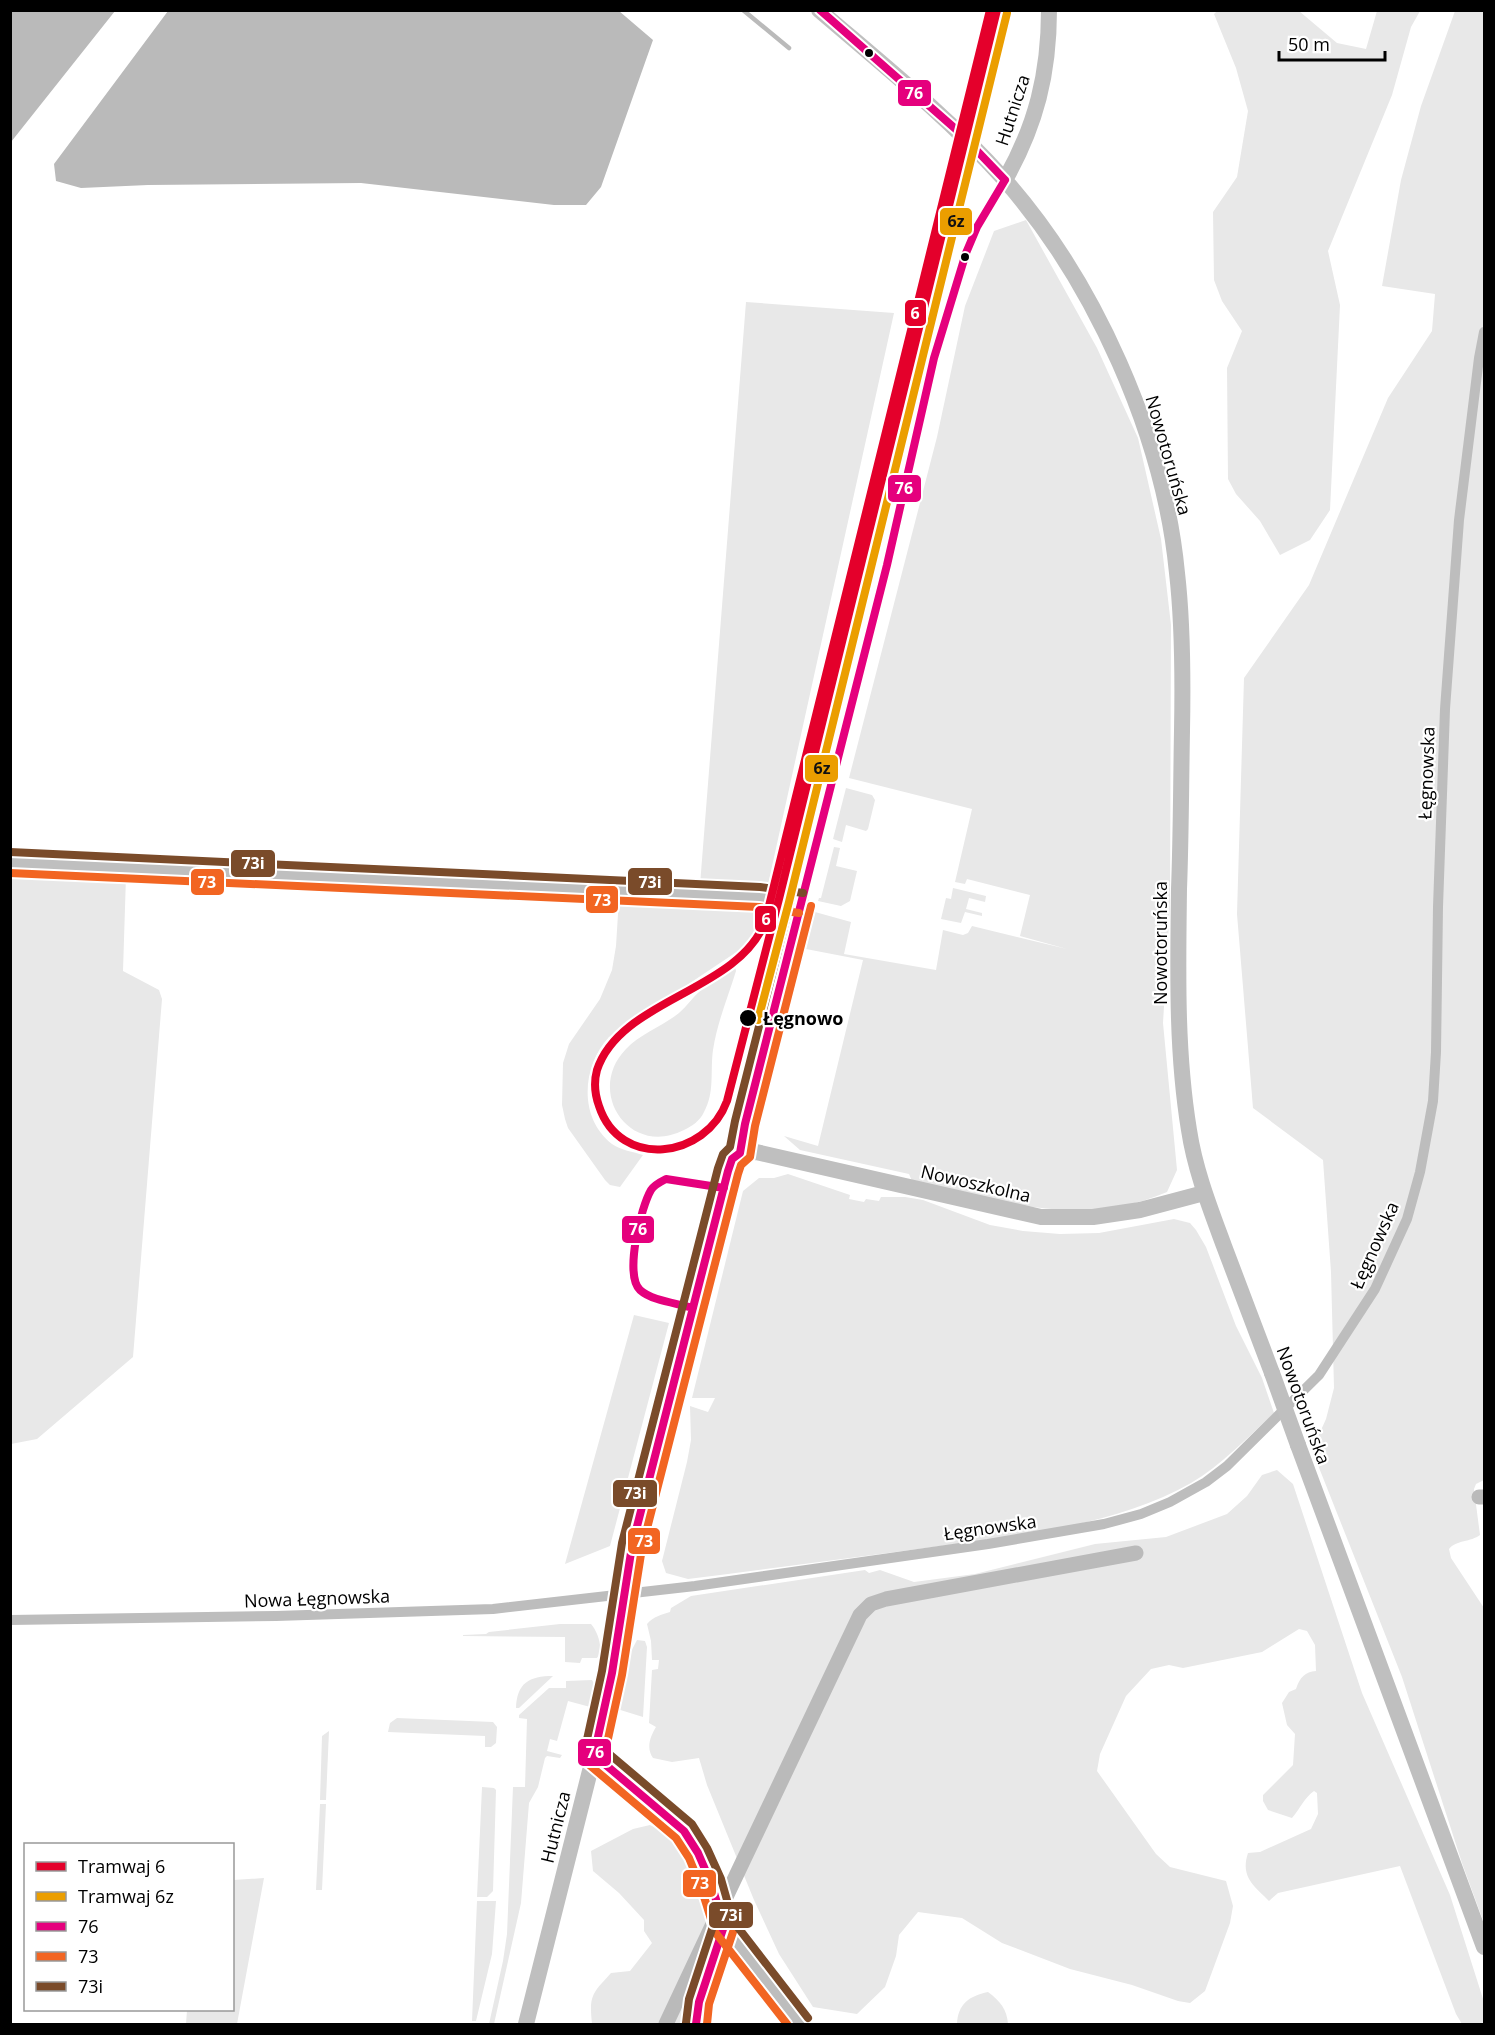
<svg xmlns="http://www.w3.org/2000/svg" width="1495" height="2035" viewBox="0 0 1495 2035" font-family="'Open Sans',sans-serif">
	<style>
		.green { fill: #e8e8e8 }
		.water { fill: #bababa }
		.lines { fill: none; stroke-linecap: round; stroke-linejoin: round }
		.stream { stroke: #bababa; stroke-width: 4.5 }
		.canal { stroke: #bababa; stroke-width: 15 }
		.street { stroke: #bdbdbd; stroke-width: 10 }
		.secondary { stroke: #bfbfbf; stroke-width: 16 }
		.secondary-bridge { stroke: #bfbfbf; stroke-width: 16 }
		.bus-1-casing { stroke: #fff; stroke-width: 12 }
		.bus-2-casing { stroke: #fff; stroke-width: 12 }
		.bus-3-casing { stroke: #fff; stroke-width: 12 }
		.bus-1 { stroke: #e5007d; stroke-width: 8 }
		.bus-2 { stroke: #f26522; stroke-width: 8 }
		.bus-3 { stroke: #7a4b2a; stroke-width: 8 }
		.tram-1-casing { stroke: #fff; stroke-width: 12 }
		.tram-2-casing { stroke: #fff; stroke-width: 12 }
		.tram-1 { stroke: #e4002b; stroke-width: 8 }
		.tram-2 { stroke: #eb9e00; stroke-width: 8 }
		.bus-dot { fill: #000; stroke: #fff; stroke-width: 2 }
		.labels { text-anchor: middle; dominant-baseline: central; stroke-width: 4.5; stroke-linejoin: round; paint-order: stroke }
		.street-label { font-size: 18px; fill: #000; stroke: #fff }
		.stop-label { font-size: 18px; font-weight: bold; fill: #000; stroke: #fff; text-anchor: start }
		.line-badge { stroke: #fff; stroke-width: 2 }
		.badge-label { font-size: 16px; text-anchor: middle; font-weight: bold; fill: #fff }
		.pale-badge-label { font-size: 16px; text-anchor: middle; font-weight: bold; fill: #111 }
	</style>
	<rect width="100%" height="100%" fill="#fff"/>
	<!-- green -->
	<path class="green" d="M 1217,11 L 1299,11 L 1337,43 L 1366,49 L 1377,11 L 1420,11 L 1411,27 L 1392,95 L 1328,251 L 1340,305 L 1330,510 L 1310,540 L 1280,555 L 1260,521 L 1236,494 L 1228,479 L 1227,368 L 1242,331 L 1222,301 L 1214,280 L 1213,212 L 1237,177 L 1248,111 L 1236,68 L 1214,14 Z
		M 1455,11 L 1484,11 L 1484,1480 L 1476,1484 L 1474,1489 L 1480,1535 C 1471,1542 1456,1540 1449,1549 L 1451,1558 L 1484,1608 L 1484,1923 L 1462,1863 L 1402,1677 L 1312,1450 L 1326,1419 L 1334,1388 L 1331,1272 L 1323,1160 L 1253,1108 L 1237,914 L 1244,678 L 1309,585 L 1388,398 L 1432,331 L 1435,294 L 1382,286 L 1401,180 L 1421,106 Z
		M 1026,220 L 1097,348 L 1138,438 L 1161,539 L 1171,625 L 1170,906 L 1163,1023 L 1177,1170 L 1167,1192 C 1081,1229 997,1201 912,1181 L 909,1174 L 800,1150 L 784,1136 L 818,1146 L 863,960 L 806,949 L 815,912 L 851,922 L 844,954 L 936,970 L 943,930 L 963,935 L 968,933 L 972,926 L 1067,949 L 1020,936 L 1030,895 L 967,879 L 965,884 L 955,882 L 972,809 L 849,778 L 937,437 L 965,306 L 994,231 Z
		M 746,302 L 894,313 L 767,889 L 700,885 Z
		M 846,788 L 872,795 L 875,800 L 868,829 L 866,831 L 846,825 L 842,842 L 833,839 Z
		M 834,847 L 840,848 L 836,866 L 857,871 L 850,901 L 841,906 L 818,901 L 819,898 L 821,898 Z
		M 11,871 L 126,876 L 123,971 L 159,990 L 162,999 L 133,1357 L 37,1439 L 11,1444 Z
		M 953,888 L 986,896 L 985,902 L 969,898 L 966,909 L 982,913 L 982,916 L 965,912 L 961,923 L 941,919 L 946,898 L 951,899 Z
		M 619,898 L 765,906 L 755,933 L 744,947 L 609,1037 C 582,1066 578,1118 612,1144 C 620,1150 634,1152 643,1155 L 620,1187 L 610,1185 L 605,1180 L 568,1128 L 565,1119 L 562,1105 L 563,1063 L 569,1044 L 600,999 L 612,970 L 616,946 Z
		M 735,967 L 736,971 C 728,997 717,1023 713,1050 C 710,1072 715,1092 704,1112 C 700,1121 692,1126 684,1130 C 629,1158 585,1091 626,1049 C 640,1034 663,1026 679,1013 C 687,1006 693,997 701,990 C 711,982 724,973 735,967 Z
		M 788,1174 L 850,1195 L 849,1199 L 864,1202 L 866,1199 L 879,1201 L 881,1197 L 905,1197 L 923,1200 L 990,1225 L 1023,1231 L 1060,1234 L 1099,1233 L 1174,1219 L 1190,1223 L 1196,1230 L 1206,1247 L 1236,1326 L 1262,1378 L 1274,1413 C 1248,1437 1222,1465 1191,1483 C 1111,1528 1008,1537 918,1549 C 842,1559 765,1569 688,1579 L 666,1573 L 662,1561 L 687,1462 L 691,1440 L 690,1406 L 708,1412 L 715,1398 L 692,1398 L 743,1191 L 759,1178 L 774,1178 Z
		M 634,1315 L 669,1323 L 610,1546 L 565,1564 Z
		M 1277,1470 L 1293,1484 L 1362,1693 L 1450,1895 L 1484,2002 L 1484,2024 L 1462,2024 L 1456,2014 L 1400,1866 L 1278,1893 L 1269,1901 C 1254,1886 1240,1877 1248,1853 L 1260,1852 L 1311,1829 L 1318,1814 L 1317,1793 L 1314,1791 C 1304,1798 1300,1809 1292,1818 L 1268,1810 L 1263,1801 L 1263,1795 L 1293,1765 L 1295,1734 L 1287,1725 L 1282,1703 L 1289,1692 L 1296,1689 C 1300,1677 1305,1672 1316,1671 L 1315,1645 L 1307,1631 L 1299,1629 L 1262,1652 L 1183,1668 L 1169,1665 L 1151,1669 L 1126,1696 L 1100,1754 L 1097,1771 L 1156,1854 L 1170,1867 L 1226,1881 L 1233,1906 L 1230,1923 L 1205,1991 L 1190,2003 L 1178,2001 L 1132,1985 L 1070,1969 L 1002,1943 L 962,1918 L 918,1912 L 899,1935 L 896,1956 L 885,1987 L 857,2014 L 813,2007 L 779,1954 L 754,1900 L 707,1785 L 699,1758 L 672,1762 L 653,1758 C 646,1748 650,1737 656,1727 L 649,1723 L 652,1670 L 658,1669 L 659,1660 L 652,1660 L 651,1641 L 647,1624 C 654,1616 661,1615 670,1612 L 671,1608 L 691,1596 L 865,1570 L 869,1573 L 880,1570 L 914,1582 L 975,1574 L 1095,1544 L 1166,1537 L 1227,1514 L 1247,1496 L 1262,1475 Z
		M 560,1624 L 591,1624 C 598,1632 604,1649 597,1658 L 582,1658 L 580,1663 L 565,1662 L 565,1637 L 463,1636 L 463,1635 L 486,1634 L 489,1632 Z
		M 637,1640 L 645,1641 L 647,1647 L 643,1717 L 614,1708 L 624,1665 Z
		M 553,1676 L 519,1708 L 516,1708 C 517,1683 529,1676 553,1676 Z
		M 592,1680 L 598,1691 L 594,1708 L 568,1701 L 557,1741 L 550,1739 L 547,1751 L 562,1755 L 560,1758 L 547,1756 L 545,1758 L 538,1787 L 529,1803 L 521,1903 L 494,2024 L 489,2024 L 503,1961 L 507,1934 L 513,1787 L 525,1787 L 527,1719 L 519,1718 L 519,1715 L 549,1688 L 566,1688 L 566,1681 Z
		M 397,1718 L 493,1722 L 497,1727 L 496,1743 L 491,1747 L 485,1747 L 485,1736 L 388,1732 L 390,1723 Z
		M 329,1731 L 326,1800 L 320,1800 L 322,1736 Z
		M 482,1787 L 494,1788 L 496,1790 L 493,1891 L 487,1897 L 477,1897 Z
		M 320,1804 L 326,1804 L 322,1890 L 316,1890 Z
		M 650,1825 L 680,1840 L 698,1869 L 710,1942 L 693,1984 L 682,2024 L 592,2024 C 589,1995 592,1994 611,1973 L 630,1971 L 652,1943 L 644,1931 L 644,1920 L 619,1893 L 593,1871 L 591,1851 L 633,1829 Z
		M 264,1878 L 237,2024 L 186,2024 L 187,2010 L 232,2010 L 233,1880 Z
		M 477,1901 L 496,1901 L 492,1954 L 476,2021 L 472,2021 Z
		M 988,1992 C 1000,2001 1007,2009 1008,2024 L 957,2024 C 958,2004 969,1996 988,1992 Z"/>
	<!-- water -->
	<path class="water" d="M 11,10 L 115,11 L 11,142 L 10,11 Z
		M 168,11 L 619,11 L 653,40 L 601,187 L 586,205 L 554,205 L 361,183 L 148,185 L 81,188 L 56,181 L 54,164 Z"/>
	<g class="lines">
		<!-- stream -->
		<path class="stream" d="M 743,10 L 789,48"/>
		<!-- canal -->
		<path class="canal" d="M 1479,1497 L 1484,1497
			M 725,1899 L 860,1615 L 871,1604 L 886,1599 L 1136,1553
			M 666,2024 L 713,1924"/>
		<!-- street -->
		<path class="street" d="M 801,903 L 887,565 L 934,358 L 966,253 L 977,227 L 1005,180
			M 10,1620 L 276,1616 L 493,1609 L 695,1586 L 988,1544 L 1104,1524 L 1141,1514 L 1170,1502 L 1206,1482 L 1227,1466 L 1319,1375 L 1375,1289 L 1407,1219 L 1420,1172 L 1433,1101 L 1436,1052 L 1438,907 L 1445,709 L 1459,520 L 1479,358 L 1484,332
			M 594,1755 L 684,1831 L 698,1853 L 711,1883 L 724,1926 L 800,2024
			M 696,2024 L 699,2002 L 724,1926"/>
		<!-- secondary -->
		<path class="secondary" d="M 819,10 C 882,64 947,116 1003,178 C 1094,280 1164,436 1177,573 C 1183,625 1183,678 1182,731 C 1181,784 1181,837 1179,889 C 1178,970 1176,1051 1189,1130 C 1195,1170 1210,1208 1224,1246 C 1240,1288 1256,1331 1272,1373
			M 1005,180 C 1036,125 1049,74 1049,10
			M 10,862 L 760,897 L 801,903 L 745,1124 L 740,1153 L 732,1159 L 728,1171 L 632,1546 L 612,1673 L 594,1755 L 526,2024
			M 740,1153 L 756,1152 L 1041,1217 L 1093,1217 L 1140,1210 L 1204,1193
			M 1298,1445 L 1484,1947"/>
		<!-- secondary-bridge -->
		<path class="secondary-bridge" d="M 1272,1373 L 1298,1445"/>
		<defs>
			<path id="bus-1" d="M 820,10 L 959,132 L 1005,180
				M 693,1308 C 677,1303 652,1301 640,1290 C 624,1275 641,1207 651,1190 C 654,1185 660,1182 666,1179 L 724,1188
				M 696,2024 L 699,2002 L 724,1926 L 711,1883 L 698,1853 L 684,1831 L 594,1755 L 612,1673 L 632,1546 L 728,1171 L 732,1159 L 740,1153 L 745,1124 L 887,565 L 934,358 L 966,253 L 977,227 L 1005,180"/>
			<path id="bus-2" d="M 10,873 L 759,907 L 799,913
				M 604,1757 L 622,1675 L 642,1548 L 738,1174 L 741,1165 L 750,1157 L 755,1126 L 811,906
				M 587,1763 L 676,1838 L 689,1858 L 701,1887 L 715,1932 L 787,2024
				M 707,2024 L 709,2004 L 734,1929"/>
			<path id="bus-3" d="M 10,852 L 760,887 L 803,893
				M 601,1747 L 692,1824 L 707,1848 L 721,1879 L 733,1921 L 808,2018
				M 584,1753 L 602,1671 L 622,1543 L 718,1168 L 723,1154 L 730,1147 L 735,1121 L 791,900
				M 686,2023 L 689,1999 L 714,1923"/>
		</defs>
		<!-- bus-1 casing -->
		<use href="#bus-1" class="bus-1-casing"/>
		<!-- bus-2 casing -->
		<use href="#bus-2" class="bus-2-casing"/>
		<!-- bus-3 casing -->
		<use href="#bus-3" class="bus-3-casing"/>
		<!-- bus-1 -->
		<use href="#bus-1" class="bus-1"/>
		<!-- bus-2 -->
		<use href="#bus-2" class="bus-2"/>
		<!-- bus-3 -->
		<use href="#bus-3" class="bus-3"/>
		<defs>
			<path id="tram-1" d="M 990,10 L 765,922 C 738,992 620,999 597,1070 C 594,1081 595,1095 599,1106 C 620,1170 706,1159 727,1101 L 779,899 L 997,10"/>
			<path id="tram-2" d="M 758,1020 L 789,902 L 1007,13"/>
		</defs>
		<!-- tram-1 casing -->
		<use href="#tram-1" class="tram-1-casing"/>
		<!-- tram-2 casing -->
		<use href="#tram-2" class="tram-2-casing"/>
		<!-- tram-1 -->
		<use href="#tram-1" class="tram-1"/>
		<!-- tram-2 -->
		<use href="#tram-2" class="tram-2"/>
	</g>
	<!-- markers -->
	<g class="bus-dot">
		<circle cx="869" cy="53" r="5"/>
		<circle cx="965" cy="257" r="5"/>
		<circle cx="748" cy="1018" r="9"/>
	</g>
	<g class="labels">
		<!-- street labels -->
		<g class="street-label">
			<text transform="translate(1012 110) rotate(-72)">Hutnicza</text>
			<text transform="translate(1169 455) rotate(74)">Nowotoruńska</text>
			<text transform="translate(1426 773) rotate(-88)">Łęgnowska</text>
			<text transform="translate(1160 943) rotate(-90)">Nowotoruńska</text>
			<text transform="translate(976 1183) rotate(13)">Nowoszkolna</text>
			<text transform="translate(1374 1245) rotate(-66)">Łęgnowska</text>
			<text transform="translate(1304 1405) rotate(70)">Nowotoruńska</text>
			<text transform="translate(990 1527) rotate(-8)">Łęgnowska</text>
			<text transform="translate(317 1598) rotate(-2)">Nowa Łęgnowska</text>
			<text transform="translate(555 1827) rotate(-76)">Hutnicza</text>
		</g>
		<!-- stop labels -->
		<g class="stop-label">
			<text x="763" y="1018">Łęgnowo</text>
		</g>
	</g>
	<g class="line-badge">
		<rect x="897" y="79" width="35" height="28" rx="6" fill="#e5007d"/>
		<rect x="939" y="207" width="34" height="29" rx="6" fill="#eb9e00"/>
		<rect x="904" y="299" width="23" height="28" rx="6" fill="#e4002b"/>
		<rect x="887" y="474" width="35" height="29" rx="6" fill="#e5007d"/>
		<rect x="804" y="754" width="35" height="29" rx="6" fill="#eb9e00"/>
		<rect x="230" y="849" width="46" height="29" rx="6" fill="#7a4b2a"/>
		<rect x="627" y="867" width="46" height="29" rx="6" fill="#7a4b2a"/>
		<rect x="190" y="868" width="35" height="28" rx="6" fill="#f26522"/>
		<rect x="585" y="885" width="34" height="29" rx="6" fill="#f26522"/>
		<rect x="754" y="905" width="23" height="28" rx="6" fill="#e4002b"/>
		<rect x="621" y="1215" width="34" height="29" rx="6" fill="#e5007d"/>
		<rect x="612" y="1479" width="46" height="29" rx="6" fill="#7a4b2a"/>
		<rect x="627" y="1527" width="34" height="28" rx="6" fill="#f26522"/>
		<rect x="577" y="1738" width="35" height="29" rx="6" fill="#e5007d"/>
		<rect x="682" y="1869" width="35" height="29" rx="6" fill="#f26522"/>
		<rect x="708" y="1901" width="46" height="28" rx="6" fill="#7a4b2a"/>
	</g>
	<g class="badge-label">
		<text x="914" y="99">76</text>
		<text x="915" y="319">6</text>
		<text x="904" y="494">76</text>
		<text x="253" y="869">73i</text>
		<text x="650" y="888">73i</text>
		<text x="207" y="888">73</text>
		<text x="602" y="906">73</text>
		<text x="766" y="925">6</text>
		<text x="638" y="1235">76</text>
		<text x="635" y="1499">73i</text>
		<text x="644" y="1547">73</text>
		<text x="595" y="1758">76</text>
		<text x="700" y="1889">73</text>
		<text x="731" y="1921">73i</text>
	</g>
	<g class="pale-badge-label">
		<text x="956" y="227">6z</text>
		<text x="822" y="774">6z</text>
	</g>
	<!-- border -->
	<rect width="1495" height="2035" fill="none" stroke="#000000" stroke-width="24"/>
	<!-- legend -->
	<rect x="24" y="1843" width="210" height="168" fill="#ffffff" stroke="#999999" stroke-width="1.5"/>
	<rect x="36" y="1862" width="30" height="9" fill="#e4002b" stroke="#999999" stroke-width="1.5"/>
	<text x="78" y="1873" font-size="18" fill="#000000">Tramwaj 6</text>
	<rect x="36" y="1892" width="30" height="9" fill="#eb9e00" stroke="#999999" stroke-width="1.5"/>
	<text x="78" y="1903" font-size="18" fill="#000000">Tramwaj 6z</text>
	<rect x="36" y="1922" width="30" height="9" fill="#e5007d" stroke="#999999" stroke-width="1.5"/>
	<text x="78" y="1933" font-size="18" fill="#000000">76</text>
	<rect x="36" y="1952" width="30" height="9" fill="#f26522" stroke="#999999" stroke-width="1.5"/>
	<text x="78" y="1963" font-size="18" fill="#000000">73</text>
	<rect x="36" y="1982" width="30" height="9" fill="#7a4b2a" stroke="#999999" stroke-width="1.5"/>
	<text x="78" y="1993" font-size="18" fill="#000000">73i</text>
	<!-- scale -->
	<path d="M1279 51v9h106v-9" fill="none" stroke="#000000" stroke-width="3"/>
	<text x="1288" y="51" font-size="18" fill="#000000" stroke="#ffffff" stroke-width="4.5" paint-order="stroke">50 m</text>
</svg>
